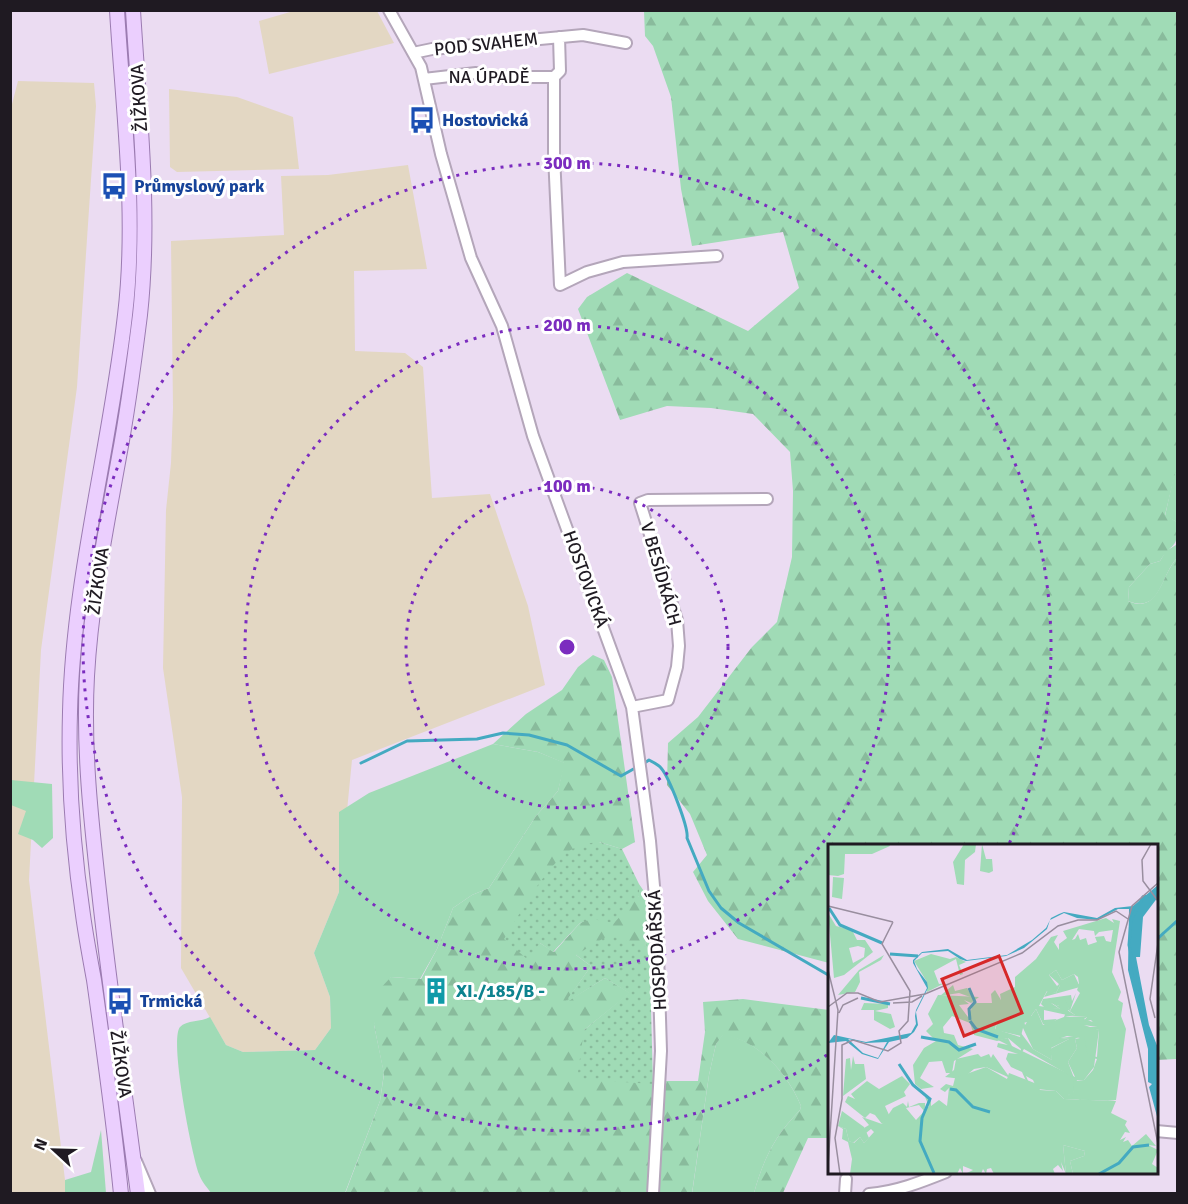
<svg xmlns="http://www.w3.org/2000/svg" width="1188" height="1204" viewBox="0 0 1188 1204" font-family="Signika,sans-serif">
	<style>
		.commercial { fill: #e3d7c3 }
		.green { fill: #a0dbb6 }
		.forest { fill: url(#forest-firs) }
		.garden { fill: url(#garden-dots) }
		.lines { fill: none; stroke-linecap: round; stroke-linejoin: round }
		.stream { stroke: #44aac1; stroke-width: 3 }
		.minor-casing { stroke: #b4a6ba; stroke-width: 14 }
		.major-casing { stroke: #9b7bb1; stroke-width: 16 }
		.minor { stroke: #fff; stroke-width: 10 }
		.major { stroke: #ebcffe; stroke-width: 14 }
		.ring { fill: none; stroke: #7b2cbf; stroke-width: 3; stroke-dasharray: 3 6 }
		.labels { text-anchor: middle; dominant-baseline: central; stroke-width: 6; stroke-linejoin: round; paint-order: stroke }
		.street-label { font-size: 18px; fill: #1f1a22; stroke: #fff }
		.transit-label { font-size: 18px; font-weight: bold; fill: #164399; stroke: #fff; text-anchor: start }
		.culture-label { font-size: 18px; font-weight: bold; fill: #0d838f; stroke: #fff; text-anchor: start }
		.inset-river { fill: none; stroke: #44aac1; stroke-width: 3 }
		.inset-road { fill: none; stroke: #998e9f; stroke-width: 1.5 }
		.view { fill: #d62828; fill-opacity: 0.15; stroke: #d62828; stroke-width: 3 }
		.inset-edge { fill: none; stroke: #1f1a22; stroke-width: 3 }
		.centre { fill: #7b2cbf; stroke: #fff; stroke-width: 3 }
		.ring-label { font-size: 18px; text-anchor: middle; font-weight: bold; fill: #7b2cbf; stroke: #fff; stroke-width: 6; stroke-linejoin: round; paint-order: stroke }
	</style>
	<defs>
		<pattern id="forest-firs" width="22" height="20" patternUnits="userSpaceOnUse" patternTransform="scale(1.5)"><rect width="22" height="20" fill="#a0dbb6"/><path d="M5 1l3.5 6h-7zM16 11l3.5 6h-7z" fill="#89bb9c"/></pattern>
		<pattern id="garden-dots" width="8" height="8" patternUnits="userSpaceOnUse" patternTransform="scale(1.5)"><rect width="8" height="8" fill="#a0dbb6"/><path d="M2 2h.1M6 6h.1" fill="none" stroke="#89bb9c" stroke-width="1.8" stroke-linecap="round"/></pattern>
	</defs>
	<rect width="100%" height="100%" fill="#ebdcf2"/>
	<!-- commercial -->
	<path class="commercial" d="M 297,10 L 377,11 L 394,43 L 269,74 L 259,21 Z
		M 18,81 L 94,83 L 96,106 L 77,387 L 41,650 L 29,880 L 65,1180 L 65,1193 L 11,1194 L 11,108 Z
		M 169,89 L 237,97 L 293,117 L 299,169 L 177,172 L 170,167 Z
		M 408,165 L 427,269 L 354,271 L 355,351 L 405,353 L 423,367 L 432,498 L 490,494 L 528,606 L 545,685 L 352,760 L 339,892 L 314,953 L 330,997 L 331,1028 L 315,1050 L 243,1052 L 226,1045 L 181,968 L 182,797 L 163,668 L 166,510 L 171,463 L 173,408 L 171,241 L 284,235 L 281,176 L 328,175 Z"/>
	<!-- green -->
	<path class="green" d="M 1177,461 L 1177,522 L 1165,516 Z
		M 1177,539 L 1177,558 C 1160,576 1161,614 1128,601 L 1129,587 L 1150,564 L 1160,561 L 1166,551 L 1176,545 Z
		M 493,744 L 538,752 L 565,763 L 558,791 L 536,816 L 489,888 L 472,895 L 453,908 L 437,949 L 420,979 L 391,977 L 374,1025 L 384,1073 L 380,1101 L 345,1193 L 211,1193 C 207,1187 201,1181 199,1174 C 192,1155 169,1040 180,1027 C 186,1020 202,1022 210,1017 L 226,1045 L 243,1052 L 315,1050 L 331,1028 L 330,997 L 314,953 L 339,892 L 339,812 L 369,793 Z
		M 11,780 L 52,784 L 53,838 L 42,848 L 33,840 L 18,834 L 26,811 L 11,805 Z
		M 723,1034 C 758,1040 788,1074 801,1106 L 800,1110 C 774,1137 764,1158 754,1193 L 692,1194 L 709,1075 L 716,1044 Z
		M 101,1130 L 106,1193 L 65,1193 L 65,1180 L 91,1172 Z"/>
	<!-- forest -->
	<path class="forest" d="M 644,11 L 1177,11 L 1178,461 L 1165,515 L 1177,522 C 1178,551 1173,540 1160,561 L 1150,564 L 1129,587 L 1128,601 C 1159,615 1161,575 1177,558 L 1176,1059 L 1157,1060 L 1156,846 L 830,846 L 829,963 L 738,939 L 708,901 L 693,872 L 707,855 L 690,814 L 667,785 L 668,743 L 698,717 L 752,647 L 777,622 L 792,557 L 793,491 L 790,452 L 753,414 L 711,408 L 667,406 L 620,420 L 578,309 L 587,297 L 627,273 L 748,331 L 799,288 L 783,232 L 692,246 L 681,189 L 671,97 L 653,46 L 645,36 Z
		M 593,655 L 604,660 L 612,677 L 635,842 L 622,849 L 599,842 L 540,943 L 554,952 L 580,923 L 639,896 L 639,884 L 648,897 L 645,914 L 646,947 L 576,955 L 591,966 L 566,1002 L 605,978 L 630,993 L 584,1030 L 652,1084 L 667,1081 L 698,1081 L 705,1032 L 703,1002 L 743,999 L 829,1010 L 829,1138 L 808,1138 L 783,1193 L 754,1193 C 764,1158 774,1137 800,1110 L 801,1106 C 788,1074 758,1040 723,1035 L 716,1044 L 709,1075 L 692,1193 L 345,1194 L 380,1101 L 384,1074 L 374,1025 L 377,992 L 391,977 L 421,979 L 437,949 L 453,908 L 472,895 L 489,888 L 536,816 L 558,791 L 564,763 L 538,752 L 493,744 L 526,714 L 562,690 L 578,667 Z"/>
	<!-- garden -->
	<path class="garden" d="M 599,842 L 622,849 L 639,884 L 639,896 L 614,923 L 592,919 L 580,923 L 553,952 L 540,943 L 527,959 L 504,939 C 521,913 550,855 581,845 C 586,843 593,843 599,842 Z
		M 648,897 L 653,1084 L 577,1079 L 584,1030 L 629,993 L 605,978 L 564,1004 L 591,966 L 576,955 L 609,935 L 646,947 L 645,914 Z"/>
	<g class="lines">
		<!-- stream -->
		<path class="stream" d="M 361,763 L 407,741 L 477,739 L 503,733 L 529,735 L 567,745 L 621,776 L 637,767
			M 643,764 L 649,760 C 653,762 659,765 661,768 C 669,777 689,828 687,838 L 709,891 L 721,908 L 739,923 L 830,976
			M 1156,940 L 1178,920"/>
		<defs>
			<path id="minor" d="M 389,10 L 421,67 L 441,154 L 471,258 L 502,326 L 533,436 L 632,707 L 650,841 L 657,920 L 661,1051 L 653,1194
				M 559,37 L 560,71 L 554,77 L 554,155 L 560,285 L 587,272 L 623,262 L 717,256
				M 413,53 L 432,49 L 583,35 L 626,43
				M 424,79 L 476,73 L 486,77 L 554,77
				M 632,707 L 668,700 L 677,667 L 679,646 L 677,620 L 640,503 L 648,500 L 767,499
				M 1156,1131 L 1178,1133
				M 136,1161 L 150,1194
				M 845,1194 L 846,1179
				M 869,1194 C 896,1192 921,1182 946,1172"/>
			<path id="major" d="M 117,10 C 123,111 137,215 125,315 C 110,448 73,578 70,712 C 68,780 73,848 83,915 C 86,937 90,958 94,980 C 104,1051 114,1122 121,1194
				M 133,10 C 139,111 151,214 140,315 C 134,363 128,410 119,457 C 106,530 91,603 87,676 C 83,748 91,820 99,891 C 110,992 125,1093 138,1194"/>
		</defs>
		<!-- minor casing -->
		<use href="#minor" class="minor-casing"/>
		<!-- major casing -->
		<use href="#major" class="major-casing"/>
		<!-- minor -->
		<use href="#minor" class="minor"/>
		<!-- major -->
		<use href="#major" class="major"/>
	</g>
	<!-- distance rings -->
	<g class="ring">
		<circle cx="567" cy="647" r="161"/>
		<circle cx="567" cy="647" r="322"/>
		<path d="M827 1055A484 484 0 1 1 1009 844"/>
	</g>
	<!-- icons -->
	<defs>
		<symbol id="bus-bare" viewBox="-9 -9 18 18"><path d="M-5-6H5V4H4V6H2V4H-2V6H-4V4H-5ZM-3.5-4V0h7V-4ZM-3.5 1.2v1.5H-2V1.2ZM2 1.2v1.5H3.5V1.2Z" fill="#1a4fb4" stroke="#fff" stroke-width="2.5" paint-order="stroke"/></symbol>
		<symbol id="building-bare" viewBox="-9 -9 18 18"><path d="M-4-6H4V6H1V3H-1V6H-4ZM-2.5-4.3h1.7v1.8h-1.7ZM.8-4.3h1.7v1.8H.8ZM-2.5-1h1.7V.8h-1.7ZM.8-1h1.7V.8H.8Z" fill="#0f9aa8" stroke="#fff" stroke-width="2.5" paint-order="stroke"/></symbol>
	</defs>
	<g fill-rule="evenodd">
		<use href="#bus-bare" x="403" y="101" width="38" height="38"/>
		<use href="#bus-bare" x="95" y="167" width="38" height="38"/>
		<use href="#building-bare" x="417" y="972" width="38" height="38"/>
		<use href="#bus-bare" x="101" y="982" width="38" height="38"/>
	</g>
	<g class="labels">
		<!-- street labels -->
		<g class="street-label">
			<text transform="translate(486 44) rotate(-6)">POD SVAHEM</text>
			<text x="489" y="77">NA ÚPADĚ</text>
			<text transform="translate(139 98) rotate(-94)">ŽIŽKOVA</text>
			<text transform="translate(661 574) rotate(74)">V BESÍDKÁCH</text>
			<text transform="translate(586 579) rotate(70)">HOSTOVICKÁ</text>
			<text transform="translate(98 581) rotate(-82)">ŽIŽKOVA</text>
			<text transform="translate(657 950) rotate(-93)">HOSPODÁŘSKÁ</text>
			<text transform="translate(121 1064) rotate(82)">ŽIŽKOVA</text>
		</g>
		<!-- transit labels -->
		<g class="transit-label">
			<text x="442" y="120">Hostovická</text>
			<text x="134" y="186">Průmyslový park</text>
			<text x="140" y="1001">Trmická</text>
		</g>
		<!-- culture labels -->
		<g class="culture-label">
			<text x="456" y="991">XI./185/B -</text>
		</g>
	</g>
	<!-- overview -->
	<g transform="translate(828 844)">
		<rect width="330" height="330" fill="#ebdcf2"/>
		<path d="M 0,0 L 61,0 L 62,2 L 44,10 L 17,10 L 16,30 L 10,32 L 0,31 ZM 5,33 L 16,34 L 14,55 L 4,53 ZM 0,69 L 8,82 L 24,86 L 29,96 L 37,96 L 45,108 L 16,131 L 6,134 ZM 30,102 L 37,104 L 36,113 L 25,119 L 21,104 ZM 103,110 L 122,115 L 128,113 L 138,118 L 131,121 L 135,130 L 132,131 L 128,115 L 106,127 L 111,140 L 117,139 L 99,148 L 99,138 L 86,117 ZM 56,111 L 53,116 L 31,128 L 32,138 L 27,148 L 10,151 L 31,126 ZM 228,126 L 234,136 L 246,130 L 252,143 L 216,153 L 220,146 L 228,149 L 232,141 L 221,131 ZM 125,141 L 127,147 L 139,144 L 145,154 L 131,149 L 112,152 ZM 248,149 L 242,167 L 237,158 L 230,162 L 223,159 L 232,165 L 217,164 L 213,160 L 215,155 L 243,151 L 244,157 ZM 36,159 L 60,160 L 60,164 L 47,167 L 63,170 L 67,183 L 62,185 L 46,176 L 46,166 L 33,166 ZM 208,165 L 215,181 L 236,173 L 239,166 L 247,171 L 237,173 L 259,173 L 256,175 L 268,179 L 269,183 L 256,181 L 271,186 L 266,223 L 256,236 L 249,236 L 245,250 L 240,251 L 288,257 L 236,255 L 228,247 L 209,245 L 205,236 L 198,232 L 201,239 L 198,237 L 194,228 L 183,223 L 178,215 L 180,209 L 190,210 L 169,203 L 170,199 L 180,201 L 170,196 L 180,194 L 184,202 L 247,233 L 240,218 L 249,204 L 247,195 L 252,194 L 239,192 L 233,194 L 241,195 L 223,204 L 224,216 L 205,205 L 195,184 L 193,192 L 167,186 L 169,179 L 164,177 L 184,173 L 196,176 L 197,181 ZM 150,210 L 153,213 L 161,210 L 163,214 L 165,210 L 182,234 L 158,223 L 146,225 L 134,235 L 117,233 L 126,226 L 128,215 ZM 25,212 L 27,220 L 36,220 L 38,235 L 15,252 L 18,215 L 22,214 L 23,226 ZM 74,232 L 82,240 L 76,248 L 78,252 L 57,262 L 62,273 L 54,280 L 47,271 L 42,269 L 37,274 L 17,258 L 20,252 L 27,255 L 23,250 L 39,237 L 51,245 ZM 14,267 L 36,283 L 41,294 L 36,299 L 32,293 L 25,299 L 21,297 L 18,285 L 10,282 ZM 235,301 L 257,307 L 256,312 L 242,317 L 245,330 L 238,330 Z" fill="#a0dbb6" fill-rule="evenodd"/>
		<path d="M 278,74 L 286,79 L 284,75 L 292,77 L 284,128 L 293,148 L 290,156 L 295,159 L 293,172 L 298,185 L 288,256 L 253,256 L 239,251 L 245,249 L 246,237 L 256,236 L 265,226 L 269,215 L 260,213 L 256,192 L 261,192 L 261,211 L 269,213 L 271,186 L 256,183 L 269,183 L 263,176 L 255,178 L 259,173 L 239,172 L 247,171 L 240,166 L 239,171 L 216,166 L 216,176 L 229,175 L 220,182 L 215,180 L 208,165 L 203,172 L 207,177 L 194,179 L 182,173 L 169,178 L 167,185 L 192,193 L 193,189 L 205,205 L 224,216 L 222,205 L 241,195 L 230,194 L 252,192 L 247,195 L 249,204 L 240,218 L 246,234 L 196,205 L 192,211 L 193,205 L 180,194 L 169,197 L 146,191 L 142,179 L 124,172 L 115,183 L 116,189 L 126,191 L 130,201 L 145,205 L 126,217 L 124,229 L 118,229 L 114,217 L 101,218 L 92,234 L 106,243 L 93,245 L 87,240 L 85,221 L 96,204 L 108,197 L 98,187 L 105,180 L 100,170 L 110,151 L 151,153 L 143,159 L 136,156 L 141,160 L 131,161 L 140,173 L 146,159 L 164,159 L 163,150 L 167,146 L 173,156 L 172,150 L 187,143 L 187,133 L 208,115 L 223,93 L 230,91 L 226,98 L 231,106 L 231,100 L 239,94 L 235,87 ZM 251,85 L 266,87 L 267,92 L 271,88 L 285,86 L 283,98 L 278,97 L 276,92 L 267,93 L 269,98 L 260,101 L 258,94 L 252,96 L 250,90 L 247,95 L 244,96 ZM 228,126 L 234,136 L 246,130 L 250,133 L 251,140 L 245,143 L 251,141 L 249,146 L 252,149 L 242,167 L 237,155 L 230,162 L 219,155 L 232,165 L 211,162 L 219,147 L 228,149 L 234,137 L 229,142 L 221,131 ZM 158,223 L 179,235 L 181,229 L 209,240 L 212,246 L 228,247 L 236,255 L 288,257 L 283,269 L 299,277 L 297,281 L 302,289 L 297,288 L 292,296 L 298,293 L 295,298 L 300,296 L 304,302 L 318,290 L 328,302 L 320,301 L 330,306 L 324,320 L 330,324 L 330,330 L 245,330 L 242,317 L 256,312 L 257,307 L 235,301 L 238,330 L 233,318 L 235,327 L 230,321 L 225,325 L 227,330 L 166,330 L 163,324 L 159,325 L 158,330 L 155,325 L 153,330 L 137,330 L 145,326 L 135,322 L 135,330 L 132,324 L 129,330 L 22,330 L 24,315 L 20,298 L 14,295 L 15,285 L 10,282 L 18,285 L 21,297 L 26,299 L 32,293 L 36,299 L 46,288 L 43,285 L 38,289 L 36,284 L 41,281 L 34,273 L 54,280 L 65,264 L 75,259 L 79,263 L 80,257 L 81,263 L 91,259 L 97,259 L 97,263 L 96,267 L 91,261 L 78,264 L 88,276 L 101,262 L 97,253 L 103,255 L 103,262 L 111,256 L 119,262 L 121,244 L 117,248 L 112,245 L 118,240 L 125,242 L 127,234 Z" fill="#a0dbb6" fill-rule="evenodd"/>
		<path d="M 136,0 L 148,0 L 147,8 L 137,16 L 136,41 L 129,40 L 125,18 ZM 154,0 L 158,15 L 164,15 L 165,27 L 161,29 L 152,27 Z" fill="#a0dbb6"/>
		<path d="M 330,41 L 330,53 L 315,73 L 312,113 L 308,113 L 321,181 L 330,204 L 330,276 L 321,243 L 324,240 L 320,238 L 320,205 L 300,126 L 301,65 L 290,65 L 269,76 L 249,74 L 236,69 L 222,76 L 219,85 L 196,104 L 178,112 L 138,117 L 132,115 L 120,107 L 94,109 L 86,117 L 89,125 L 99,138 L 100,144 L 88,168 L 90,181 L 86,188 L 79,194 L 61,198 L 50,215 L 34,210 L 18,197 L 0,199 L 6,191 L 38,198 L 83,189 L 88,180 L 87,172 L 88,166 L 99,144 L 85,119 L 85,116 L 94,108 L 120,105 L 139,116 L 179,111 L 204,96 L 218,84 L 223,74 L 231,70 L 236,68 L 269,74 L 287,64 L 305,62 ZM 20,195 L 38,199 L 59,198 L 50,214 L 35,209 Z" fill="#44aac1" fill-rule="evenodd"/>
		<path class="inset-river" d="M 322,52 L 315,53 L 303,76 L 301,101 L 318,185 L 330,215M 1,64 L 12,81 L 54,99M 62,110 L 90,112M 141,144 L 147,158 L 141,165 L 142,176M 33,154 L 62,160M 142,177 L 148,185 L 170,193M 93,193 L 121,198 L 131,206 L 148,200M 71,220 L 85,241 L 102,255 L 94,274 L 92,297 L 106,329M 122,245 L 128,246 L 145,263 L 162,268M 271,330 L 291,319 L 305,303 L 321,301"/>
		<path class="inset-road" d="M 323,0 L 314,16 L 315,37 L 330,57M 330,39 L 304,62 L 291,108 L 330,300M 0,62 L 65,78M 0,126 L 10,166 L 0,322M 65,159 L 84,158 L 94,152M 0,163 L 19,149 L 30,149 L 52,158 L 97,150 L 194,109 L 230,82 L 250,76 L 269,76 L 288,67 L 300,75M 11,169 L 15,161 L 30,154M 327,174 L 322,155 L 330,99M 12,330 L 7,294 L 14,255 L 14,201 L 25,196 L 60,207 L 73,199 L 71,187 L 80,177 L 82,147 L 54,100 L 65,78"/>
		<path class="view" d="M 171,112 L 194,169 L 136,192 L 114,135 Z"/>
		<rect width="330" height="330" class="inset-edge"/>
	</g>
	<circle cx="567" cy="647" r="9" class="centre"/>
	<g class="ring-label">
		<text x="567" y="169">300 m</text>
		<text x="567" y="331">200 m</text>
		<text x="567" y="492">100 m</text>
	</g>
	<!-- border -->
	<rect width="1188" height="1204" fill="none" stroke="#1f1a22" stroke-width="24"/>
	<!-- north arrow -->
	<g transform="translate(54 1150) rotate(292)" stroke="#ffffff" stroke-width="4.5" paint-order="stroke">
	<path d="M0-4.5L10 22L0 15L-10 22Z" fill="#1f1a22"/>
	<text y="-9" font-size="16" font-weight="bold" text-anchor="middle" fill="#1f1a22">N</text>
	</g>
</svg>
